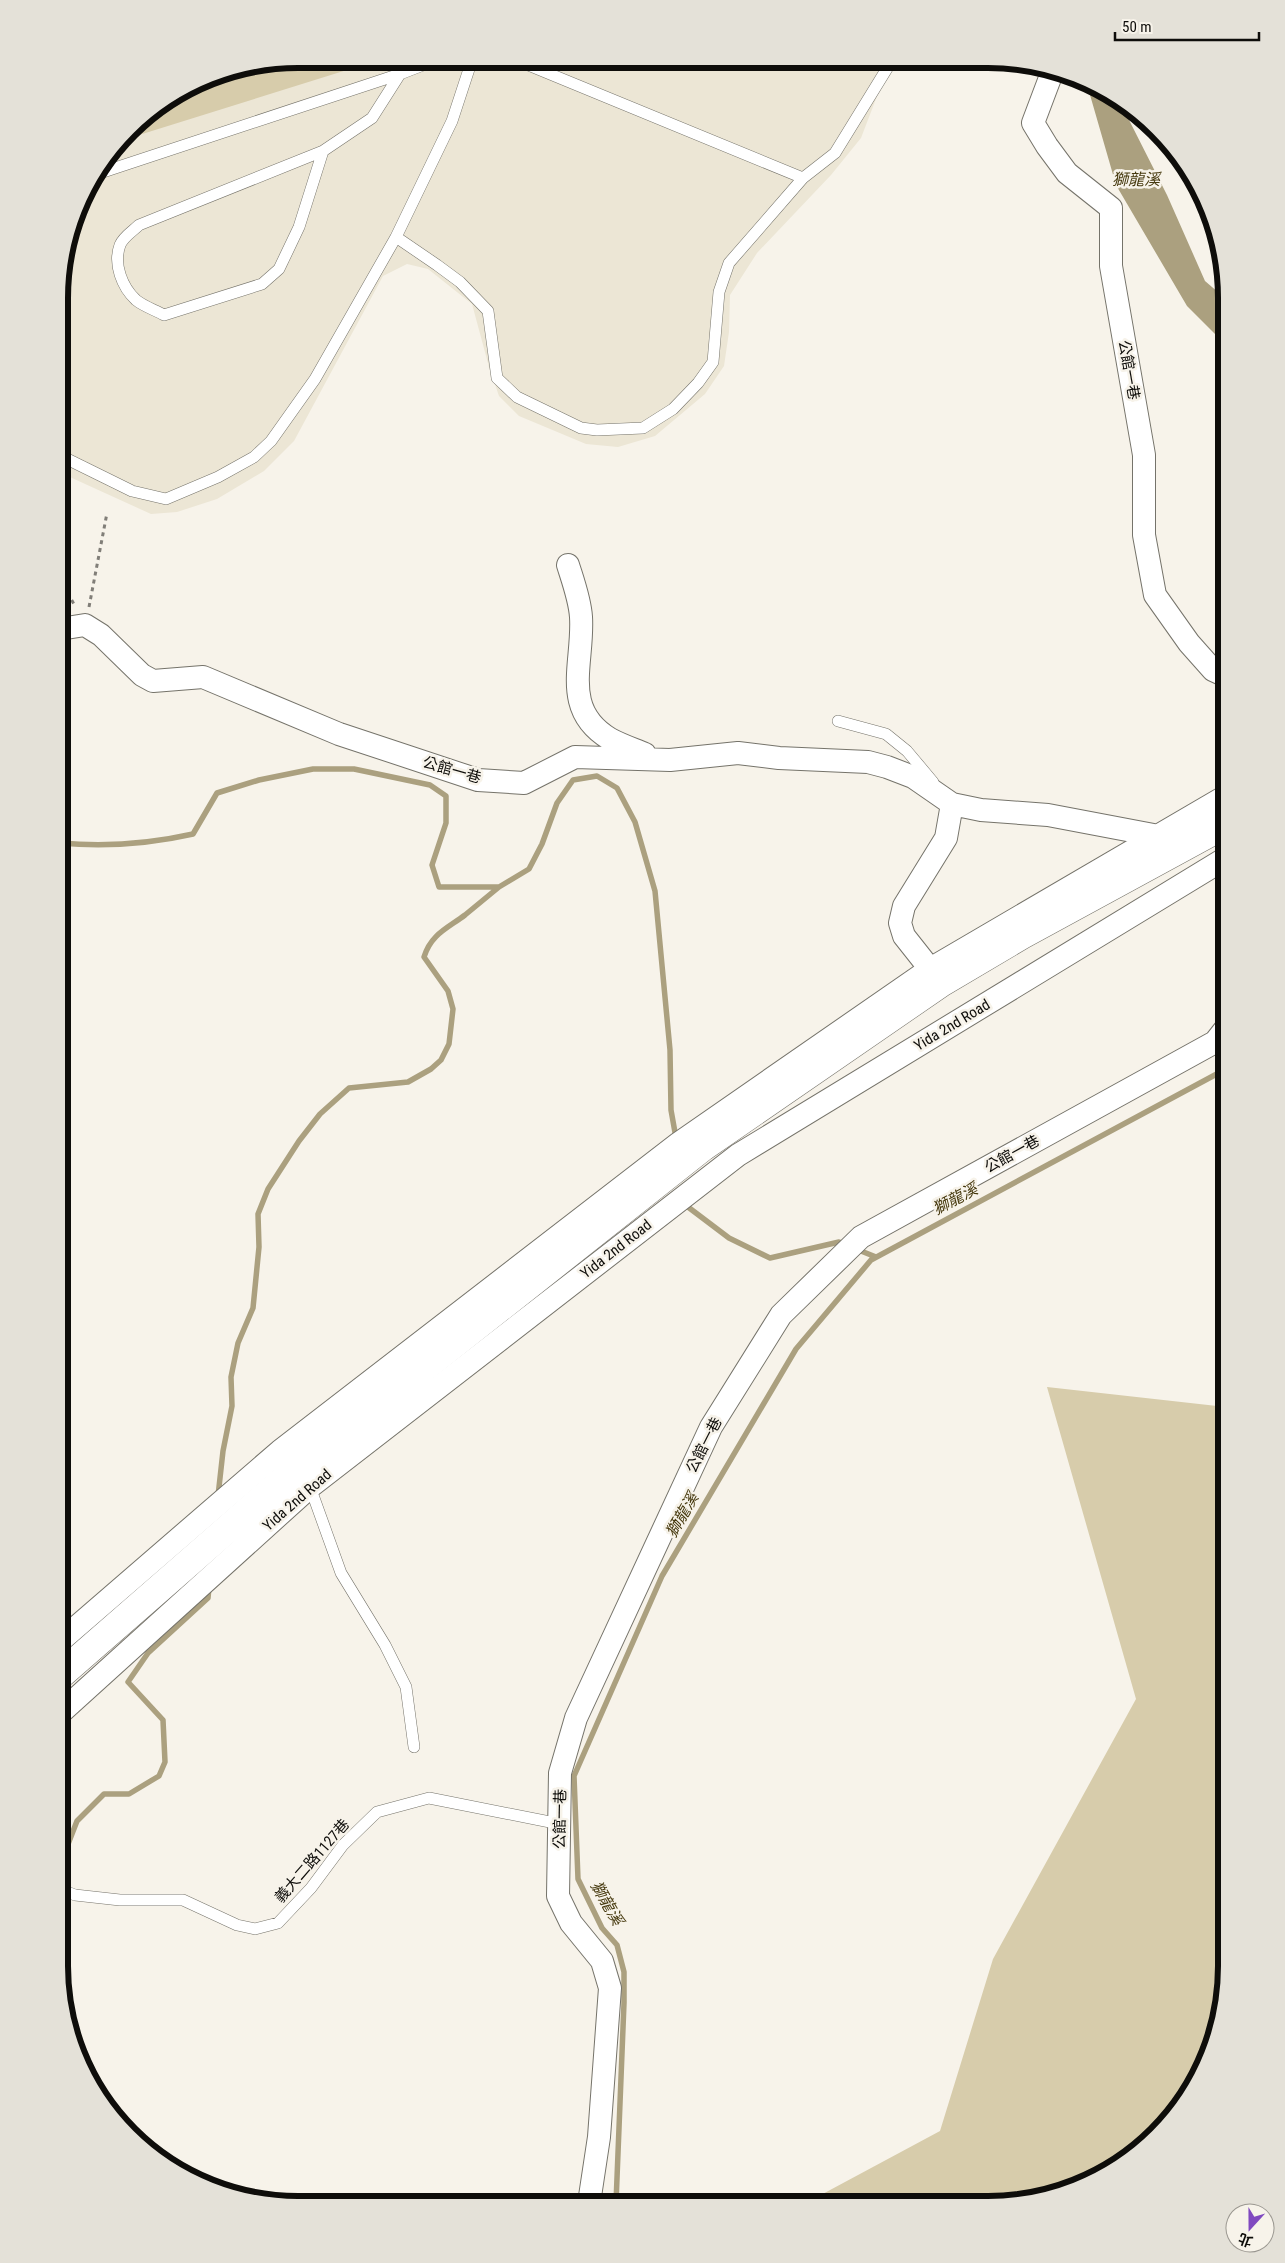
<svg xmlns="http://www.w3.org/2000/svg" width="1285" height="2263" viewBox="0 0 1285 2263" font-family="'Roboto Condensed','Noto Sans TC',sans-serif">
	<style>
		.built { fill: #ece6d5 }
		.green { fill: #d7ccab }
		.water { fill: #aba07f }
		.lines { fill: none; stroke-linecap: round; stroke-linejoin: round }
		.stream { stroke: #aba07f; stroke-width: 5.5 }
		.service-casing { stroke: #75736a; stroke-width: 12 }
		.minor-casing { stroke: #75736a; stroke-width: 24 }
		.tertiary-casing { stroke: #75736a; stroke-width: 29 }
		.path { stroke: #817e78; stroke-width: 3; stroke-dasharray: 4 4; stroke-linecap: butt }
		.service { stroke: #fff; stroke-width: 11 }
		.minor { stroke: #fff; stroke-width: 22 }
		.tertiary { stroke: #fff; stroke-width: 28 }
		.labels { text-anchor: middle; dominant-baseline: central; stroke-width: 5; stroke-linejoin: round; paint-order: stroke }
		.street-label { font-size: 15px; fill: #0e0d0a; stroke: #f7f3ea }
		.water-label { font-size: 16px; font-style: italic; fill: #46390e; stroke: #f7f3ea }
		.rim { fill: none; stroke: #0e0d0a; stroke-width: 6 }
	</style>
	<rect width="100%" height="100%" fill="#f7f3ea"/>
	<!-- built -->
	<path class="built" d="M 298,59 L 894,62 L 884,78 L 861,138 L 831,175 L 757,253 L 730,295 L 729,332 L 724,366 L 705,394 L 655,436 L 618,447 L 586,444 L 519,416 L 499,396 L 489,367 L 472,304 L 428,269 L 407,264 L 383,276 L 294,441 L 264,471 L 217,499 L 177,512 L 151,514 L 61,473 L 61,267 L 84,192 L 140,118 L 206,77 Z"/>
	<!-- green -->
	<path class="green" d="M 298,59 L 353,59 L 350,69 L 123,140 L 140,118 L 206,77 Z
		M 1047,1387 L 1226,1407 L 1226,1981 L 1208,2057 L 1177,2111 L 1120,2164 L 1065,2191 L 988,2204 L 804,2204 L 940,2131 L 993,1959 L 1136,1699 Z"/>
	<!-- water -->
	<path class="water" d="M 1086,81 L 1093,83 L 1123,104 L 1127,116 L 1167,195 L 1205,281 L 1226,299 L 1226,345 L 1187,306 L 1116,185 Z"/>
	<g class="lines">
		<!-- stream -->
		<path class="stream" d="M 60,843 C 105,847 149,844 193,834 L 217,793 L 259,780 L 313,769 L 354,769 L 430,785 L 446,796 L 446,823 L 432,865 L 439,887 L 499,887 L 529,869 L 542,844 L 557,803 L 573,780 L 597,776 L 617,788 L 635,822 L 655,891 L 670,1050 L 671,1110 L 676,1138
			M 687,1201 L 688,1207 L 729,1238 L 770,1258 L 839,1242 L 845,1244
			M 856,1249 L 876,1257
			M 218,1496 L 223,1451 L 232,1406 L 231,1377 L 238,1343 L 253,1308 L 259,1247 L 258,1214 L 268,1189 L 299,1141 L 320,1114 L 349,1088 L 408,1082 L 431,1069 L 441,1060 L 449,1044 L 453,1009 L 448,991 L 424,957 C 431,934 448,928 465,915 C 476,906 488,896 499,887
			M 59,1858 L 63,1857 L 77,1821 L 104,1794 L 129,1794 L 159,1776 L 165,1762 L 163,1720 L 128,1682 L 148,1653 L 208,1598 L 209,1587
			M 616,2203 L 624,2003 L 624,1972 L 617,1945 L 602,1928 L 578,1879 L 574,1776 L 662,1576 L 796,1349 L 871,1260 L 1226,1069"/>
		<defs>
			<path id="service" d="M 472,60 L 452,121 L 396,237 L 437,265 L 460,282 L 488,311 L 497,378 L 517,397 L 581,428 L 597,430 L 643,428 L 673,409 L 698,383 L 713,362 L 719,292 L 729,263 L 803,178 L 835,153 L 891,62
				M 516,60 L 803,178
				M 323,151 L 139,225 C 133,231 123,237 120,245 C 113,264 122,287 136,300 C 143,306 155,310 164,315 L 262,284 L 279,269 L 299,227 L 323,151 L 372,118 L 400,74
				M 97,174 L 400,74 L 436,60
				M 61,456 L 132,491 L 166,499 L 218,477 L 254,457 L 271,441 L 315,379 L 396,237
				M 838,721 L 886,734 L 907,751 L 933,782
				M 309,1484 L 341,1573 L 385,1645 L 406,1687 L 414,1747
				M 59,1889 L 75,1895 L 120,1900 L 183,1900 L 237,1925 L 255,1929 L 278,1923 L 311,1888 L 343,1845 L 377,1812 L 429,1798 L 560,1824"/>
			<path id="minor" d="M 1053,70 L 1033,123 L 1047,146 L 1067,173 L 1111,208 L 1111,266 L 1144,455 L 1144,535 L 1155,595 L 1189,643 L 1213,670 L 1226,676
				M 568,565 C 573,581 580,600 581,617 C 584,663 560,709 610,739 C 621,745 633,749 645,754
				M 60,629 L 85,625 L 101,635 L 142,675 L 153,681 L 203,677 L 339,734 L 478,780 L 524,783 L 575,757 L 670,760 L 738,753 L 779,758 L 868,762 L 887,767 L 913,777 L 952,804
				M 938,979 L 904,936 L 900,923 L 904,906 L 946,838 L 952,804 L 981,810 L 1048,815 L 1164,837
				M 59,1642 L 280,1451 L 679,1143 L 930,969 L 1226,796
				M 59,1714 L 311,1486 L 738,1155 L 1226,858
				M 589,2203 L 599,2137 L 610,1988 L 602,1961 L 571,1923 L 558,1896 L 560,1773 L 576,1718 L 711,1427 L 781,1315 L 861,1237 L 1215,1042 L 1226,1028"/>
			<path id="tertiary" d="M 59,1676 L 296,1469 L 703,1147 L 941,983 L 1022,935 L 1226,824"/>
		</defs>
		<!-- service casing -->
		<use href="#service" class="service-casing"/>
		<!-- minor casing -->
		<use href="#minor" class="minor-casing"/>
		<!-- tertiary casing -->
		<use href="#tertiary" class="tertiary-casing"/>
		<!-- path -->
		<path class="path" d="M 60,579 L 75,606
			M 89,607 L 107,513"/>
		<!-- service -->
		<use href="#service" class="service"/>
		<!-- minor -->
		<use href="#minor" class="minor"/>
		<!-- tertiary -->
		<use href="#tertiary" class="tertiary"/>
	</g>
	<g class="labels">
		<!-- street labels -->
		<g class="street-label">
			<text transform="translate(1129 370) rotate(80)">公館一巷</text>
			<text transform="translate(452 770) rotate(16)">公館一巷</text>
			<text transform="translate(952 1025) rotate(-31)">Yida 2nd Road</text>
			<text transform="translate(1012 1154) rotate(-29)">公館一巷</text>
			<text transform="translate(616 1249) rotate(-38)">Yida 2nd Road</text>
			<text transform="translate(704 1445) rotate(-63)">公館一巷</text>
			<text transform="translate(297 1500) rotate(-41)">Yida 2nd Road</text>
			<text transform="translate(560 1819) rotate(-89)">公館一巷</text>
			<text transform="translate(312 1861) rotate(-49)">義大二路1127巷</text>
		</g>
		<!-- water labels -->
		<g class="water-label">
			<text x="1136" y="179">獅龍溪</text>
			<text transform="translate(955 1199) rotate(-28)">獅龍溪</text>
			<text transform="translate(682 1515) rotate(-60)">獅龍溪</text>
			<text transform="translate(607 1903) rotate(60)">獅龍溪</text>
		</g>
	</g>
	<!-- crop -->
	<path d="M0 0H1285V2263H0ZM298 68H988A230 230 0 0 1 1218 298V1966A230 230 0 0 1 988 2196H298A230 230 0 0 1 68 1966V298A230 230 0 0 1 298 68Z" fill="#e4e1d8" fill-rule="evenodd"/>
	<path class="rim" d="M298 68H988A230 230 0 0 1 1218 298V1966A230 230 0 0 1 988 2196H298A230 230 0 0 1 68 1966V298A230 230 0 0 1 298 68Z"/>
	<!-- north arrow -->
	<g transform="translate(1250 2228) rotate(201)"><circle r="24" fill="#f7f3ea" stroke="#9a9790"/>
	<path d="M0-4L9 19L0 12L-9 19Z" fill="#8049c0"/>
	<text y="-8" font-size="14" font-weight="bold" text-anchor="middle" fill="#0e0d0a">北</text>
	</g>
	<!-- scale -->
	<path d="M1115 32v8h144v-8" fill="none" stroke="#0e0d0a" stroke-width="2.5"/>
	<text x="1122" y="32" font-size="15" fill="#0e0d0a" stroke="#f7f3ea" stroke-width="4" paint-order="stroke">50 m</text>
</svg>
